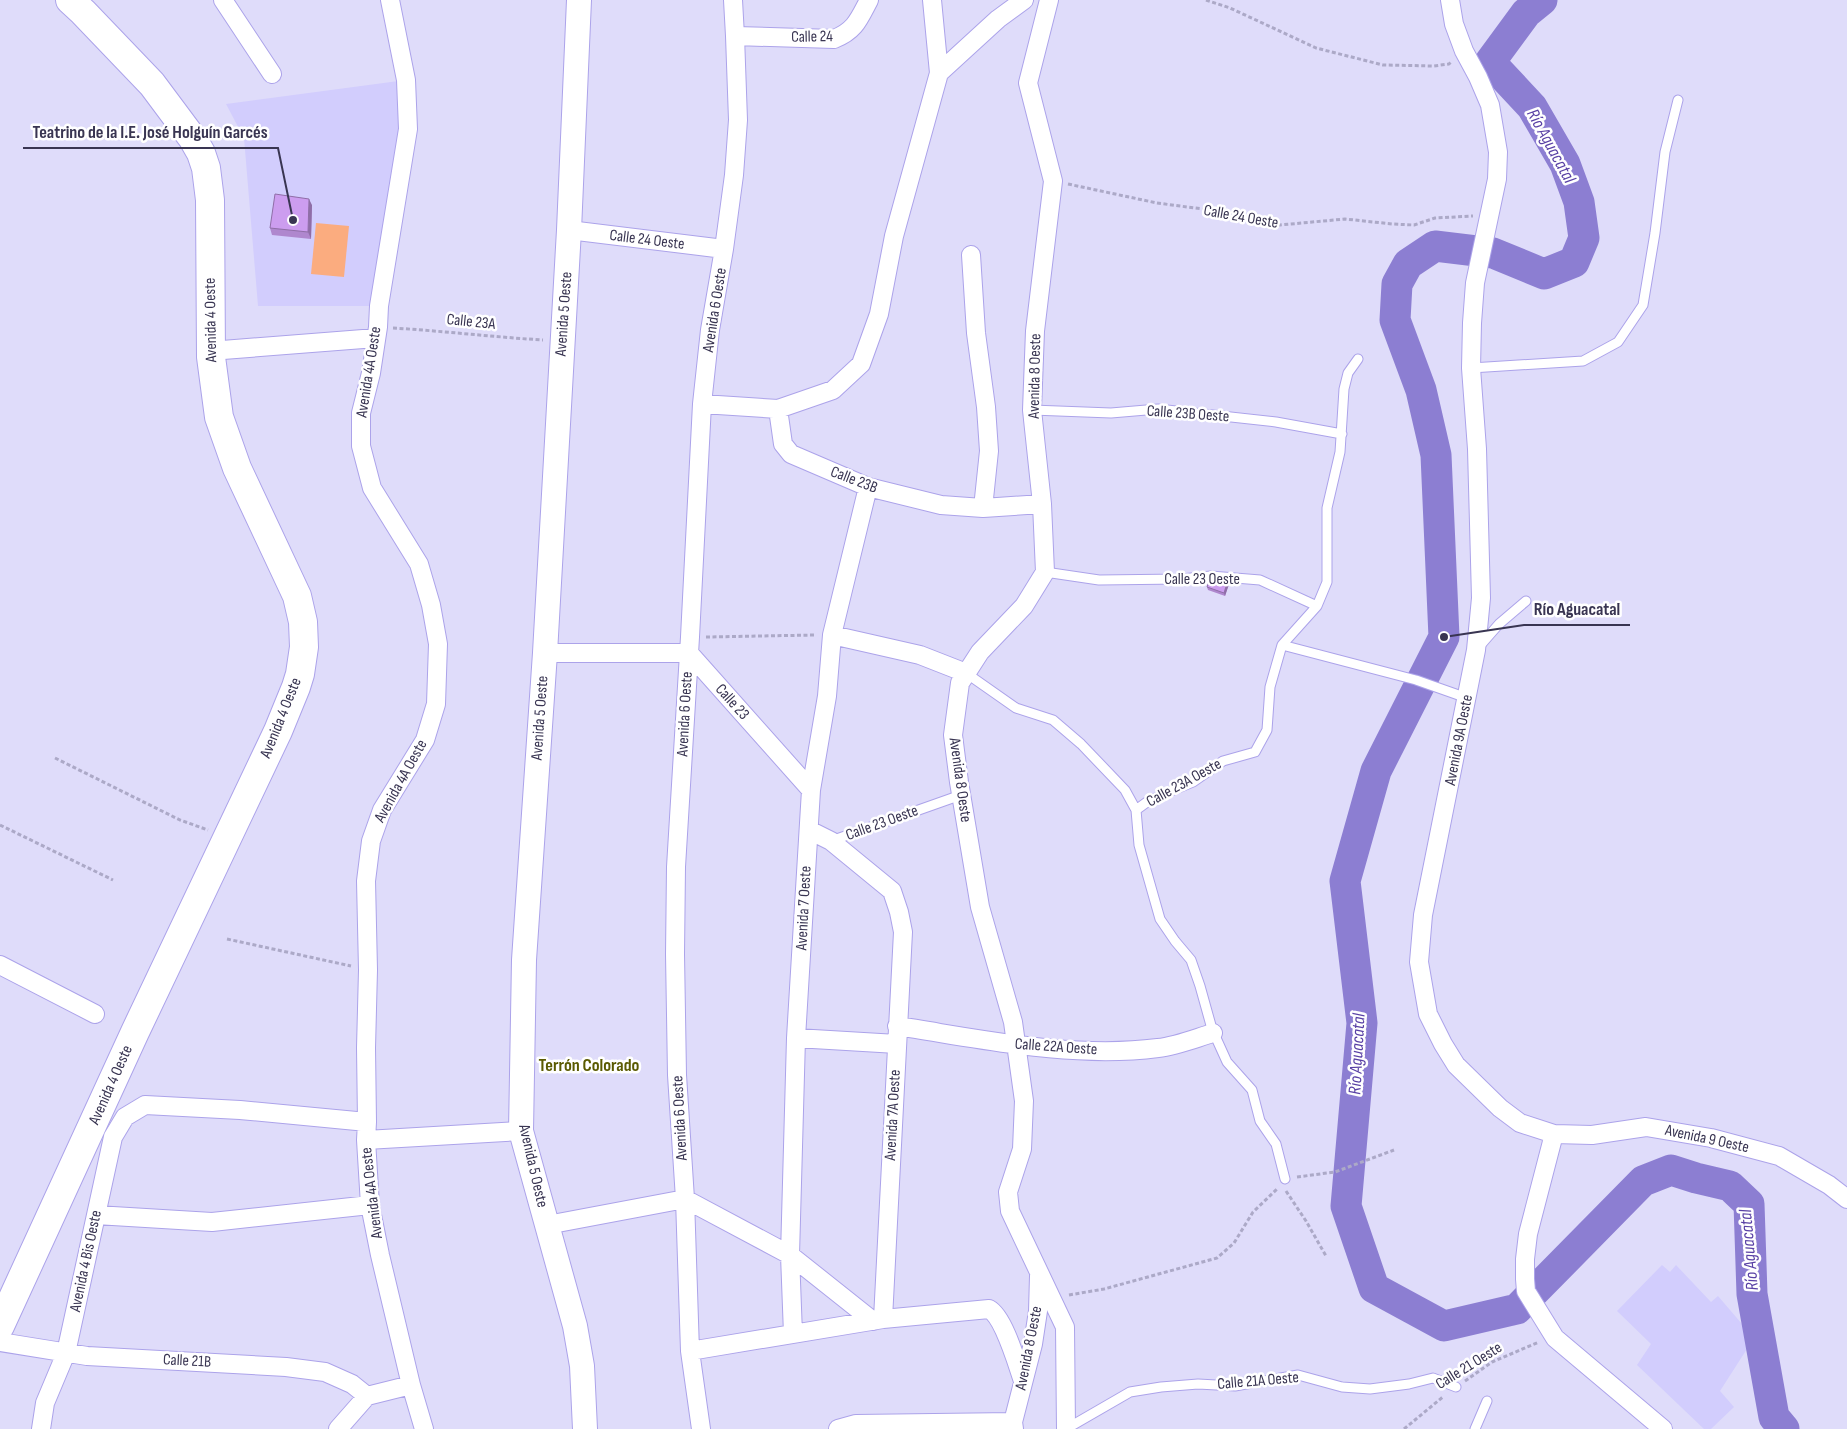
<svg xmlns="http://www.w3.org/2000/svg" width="1847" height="1429" viewBox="0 0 1847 1429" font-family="'Sofia Sans Condensed',sans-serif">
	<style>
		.built { fill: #d2cdfd }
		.green { fill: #fbac7f }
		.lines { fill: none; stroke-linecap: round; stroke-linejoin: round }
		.river { stroke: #8c7ed2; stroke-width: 31 }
		.lane-casing { stroke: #aca3ea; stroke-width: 11 }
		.street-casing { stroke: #aca3ea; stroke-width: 20 }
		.secondary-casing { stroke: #aca3ea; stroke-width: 26 }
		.primary-casing { stroke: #aca3ea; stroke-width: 30 }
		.path { stroke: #aca9c7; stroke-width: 3; stroke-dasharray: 4 2.5; stroke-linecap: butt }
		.lane { stroke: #fff; stroke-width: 9 }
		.street { stroke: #fff; stroke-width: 18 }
		.secondary { stroke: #fff; stroke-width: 24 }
		.primary { stroke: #fff; stroke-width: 28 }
		.wall { fill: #af87ce }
		.shaded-wall { fill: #8f6ea7 }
		.building { fill: #cc9def; stroke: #8f6ea7 }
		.labels { text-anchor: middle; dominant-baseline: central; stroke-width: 5; stroke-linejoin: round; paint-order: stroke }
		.street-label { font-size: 16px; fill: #393552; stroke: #fff }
		.water-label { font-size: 18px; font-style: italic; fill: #5941a5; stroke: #fff }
		.neighbourhood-label { font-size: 18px; font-weight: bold; fill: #5a5a00; stroke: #fff }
		.leader { fill: none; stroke: #393552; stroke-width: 2 }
		.callout-dot { fill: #393552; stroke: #fff; stroke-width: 2 }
		.callout-label { font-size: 18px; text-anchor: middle; font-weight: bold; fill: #393552; stroke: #fff; stroke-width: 5; stroke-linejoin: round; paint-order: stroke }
	</style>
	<rect width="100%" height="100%" fill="#dfdcfa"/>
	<!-- built -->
	<path class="built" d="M 406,80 L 379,306 L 258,306 L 244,138 L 226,104 Z
		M 1662,1265 L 1670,1272 L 1676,1265 L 1711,1302 L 1718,1296 L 1754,1338 L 1720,1391 L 1734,1407 L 1711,1429 L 1704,1429 L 1637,1365 L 1651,1344 L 1617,1311 Z"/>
	<!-- green -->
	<path class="green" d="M 316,223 L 349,226 L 344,277 L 311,274 Z"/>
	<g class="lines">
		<!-- river -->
		<path class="river" d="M 1542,0 L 1526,13 L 1490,62 L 1532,107 L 1565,164 L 1579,202 L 1584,238 L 1574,262 L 1544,274 L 1493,253 L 1435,246 L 1408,264 L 1397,284 L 1395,320 L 1421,390 L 1436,455 L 1444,637 L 1376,771 L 1345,881 L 1362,1023 L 1346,1206 L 1374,1288 L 1444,1326 L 1517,1309 L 1643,1181 L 1671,1170 L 1696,1178 L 1730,1186 L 1749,1204 L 1752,1294 L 1774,1417 L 1784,1429"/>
		<defs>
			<path id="lane" d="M 1471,368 L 1583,361 L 1618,342 L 1643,305 L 1655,233 L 1665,152 L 1678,100
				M 1032,410 L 1111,413 L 1158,409 L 1276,422 L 1342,434
				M 1045,572 L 1099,580 L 1181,579 L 1211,576 L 1260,580 L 1317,606 L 1282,645 L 1416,680 L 1467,698
				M 1317,606 L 1327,582 L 1327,508 L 1340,452 L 1344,389 L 1348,373 L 1358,359
				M 1478,648 L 1499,624 L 1526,601
				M 966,673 L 1016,708 L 1053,720 L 1081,744 L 1125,790 L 1136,810 L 1139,845 L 1160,919 L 1175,941 L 1191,960 L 1200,986 L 1212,1029 L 1227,1062 L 1252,1090 L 1260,1121 L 1276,1144 L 1285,1179
				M 1136,810 L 1147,802 L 1171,791 L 1193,782 L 1223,761 L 1255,752 L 1267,730 L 1270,687 L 1282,645
				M 831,841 L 961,795
				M 1066,1429 L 1130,1392 L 1161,1387 L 1198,1384 L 1235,1386 L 1298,1375 L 1342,1387 L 1370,1389 L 1409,1384 L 1433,1378 L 1456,1387
				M 1475,1429 L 1487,1401"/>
			<path id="street" d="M 223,0 L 272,74
				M 390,0 L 406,80 L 408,129 L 379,306 L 378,327 L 371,373 L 361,413 L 361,446 L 372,488 L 419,564 L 431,605 L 438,644 L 436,704 L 425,740 L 382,810 L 371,841 L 366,881 L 368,970 L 366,1048 L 367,1122 L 366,1140 L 370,1205 L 380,1255 L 411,1385 L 424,1429
				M 932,0 L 939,73
				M 1049,0 L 1028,83 L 1053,181 L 1035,331 L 1032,410 L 1042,504 L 1045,572 L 1024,606 L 980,652 L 960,683 L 953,735 L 959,782 L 980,907 L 1013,1022 L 1024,1101 L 1022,1149 L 1008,1192 L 1010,1211 L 1065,1327 L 1066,1429
				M 1450,0 L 1454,24 L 1464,51 L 1478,77 L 1490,105 L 1498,152 L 1497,179 L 1475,283 L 1472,323 L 1471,368 L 1477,449 L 1481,598 L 1476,650 L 1423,915 L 1419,962 L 1428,1014 L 1443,1044 L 1456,1065 L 1500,1108 L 1520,1123 L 1554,1134 L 1592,1135 L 1646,1127 L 1711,1138 L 1779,1156 L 1829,1185 L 1847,1199
				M 735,36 L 834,39 C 855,31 859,19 869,0
				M 569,230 L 724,249
				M 971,255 L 976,333 L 986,407 L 989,451 L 983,508
				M 210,351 L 376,338
				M 702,404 L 778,409 L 783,444 L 791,454 L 868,487 L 941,505 L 983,508 L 1042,504
				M 778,409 L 833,390 L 861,364 L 879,314 L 894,236 L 939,73 L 998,19 L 1024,0
				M 832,635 L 920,655 L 966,673
				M 545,653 L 689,653 L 811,790
				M 809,830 L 831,841 L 892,891 L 899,912 L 903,932 L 883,1319
				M 0,965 L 95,1014
				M 897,1026 C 982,1039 1072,1059 1158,1048 C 1177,1046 1196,1038 1213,1033
				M 796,1038 L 897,1044
				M 1554,1134 L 1528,1234 L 1525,1259 L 1525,1279 L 1526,1291 L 1555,1338 L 1663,1429
				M 366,1140 L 521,1131
				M 96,1215 L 212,1222 L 370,1205
				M 547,1225 L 685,1199 L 790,1255 L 873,1321
				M 793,1334 L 790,1255 L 796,1038 L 811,790 L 827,696 L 832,635 L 868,487
				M 0,1342 L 87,1356 L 286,1367 L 325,1372 L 352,1384 L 367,1396
				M 690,1351 L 883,1319 L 989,1309 C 1004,1317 1017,1364 1023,1381
				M 41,1429 L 45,1403 L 66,1353 L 113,1137 L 125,1117 L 145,1105 L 240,1110 L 367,1122
				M 338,1429 L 367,1396 L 411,1385
				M 701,1429 L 690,1351 L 685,1199 L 677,1075 L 675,954 L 676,867 L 690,637 L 702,404 L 710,330 L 724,249 L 734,175 L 738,120 L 735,36 L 733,0
				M 838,1429 L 856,1424 L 1013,1422
				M 1014,1429 L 1013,1422 L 1033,1344 L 1038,1311 L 1039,1276"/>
			<path id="secondary" d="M 579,0 L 569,230 L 545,653 L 524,960 L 521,1131 L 575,1326 L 582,1366 L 585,1429"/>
			<path id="primary" d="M 0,1326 L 135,1032 L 278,731 L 296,687 L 300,674 L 304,647 L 303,622 L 297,596 L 237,468 L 219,417 L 211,357 L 210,200 L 206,168 L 201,153 L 193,139 L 152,84 L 83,12 L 70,0"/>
		</defs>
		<!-- lane casing -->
		<use href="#lane" class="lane-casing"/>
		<!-- street casing -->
		<use href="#street" class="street-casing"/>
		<!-- secondary casing -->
		<use href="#secondary" class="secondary-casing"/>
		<!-- primary casing -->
		<use href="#primary" class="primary-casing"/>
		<!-- path -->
		<path class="path" d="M 1206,0 L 1230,8 L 1316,48 L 1383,65 L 1434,66 L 1449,64 L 1452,61
			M 1068,184 L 1157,203 L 1241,214 L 1258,222 L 1280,225 L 1345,219 L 1392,224 L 1414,225 L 1435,218 L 1473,216
			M 393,328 C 443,331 493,337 543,340
			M 706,637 L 815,635
			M 55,758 L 180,820 L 208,830
			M 0,825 L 113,880
			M 227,939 L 351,966
			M 1297,1177 L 1335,1172 L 1394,1150
			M 1286,1191 L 1306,1221 L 1326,1256
			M 1069,1295 L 1104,1289 L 1217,1258 L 1234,1243 L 1253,1212 L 1278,1188
			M 1465,1381 L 1492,1362 L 1539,1342
			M 1404,1429 L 1444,1396"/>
		<!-- lane -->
		<use href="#lane" class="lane"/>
		<!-- street -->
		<use href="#street" class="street"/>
		<!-- secondary -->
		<use href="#secondary" class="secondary"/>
		<!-- primary -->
		<use href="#primary" class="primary"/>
	</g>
	<!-- wall -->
	<path class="wall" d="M 312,205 L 311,239 L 272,235 L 270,228 Z
		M 1228,580 L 1229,584 L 1225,596 L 1208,590 L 1207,587 Z"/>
	<!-- shaded-wall -->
	<path class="shaded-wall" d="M 309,199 L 312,205 L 311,239 L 308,232 Z
		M 1228,580 L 1229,584 L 1225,596 L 1224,593 Z"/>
	<!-- building -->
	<path class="building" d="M 275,194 L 309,199 L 308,232 L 270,228 Z
		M 1210,579 L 1228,580 L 1224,593 L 1207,587 Z"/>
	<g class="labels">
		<!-- street labels -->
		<g class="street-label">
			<text transform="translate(812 37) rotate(-1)">Calle 24</text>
			<text transform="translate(1241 217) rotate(10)">Calle 24 Oeste</text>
			<text transform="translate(647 240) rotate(7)">Calle 24 Oeste</text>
			<text transform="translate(715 310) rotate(-81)">Avenida 6 Oeste</text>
			<text transform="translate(564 314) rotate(-86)">Avenida 5 Oeste</text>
			<text transform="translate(211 320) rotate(-91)">Avenida 4 Oeste</text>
			<text transform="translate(471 322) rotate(6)">Calle 23A</text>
			<text transform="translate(369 372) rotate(-81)">Avenida 4A Oeste</text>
			<text transform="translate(1035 376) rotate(-89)">Avenida 8 Oeste</text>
			<text transform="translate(1188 414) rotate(4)">Calle 23B Oeste</text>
			<text transform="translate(854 480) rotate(21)">Calle 23B</text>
			<text x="1202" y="579">Calle 23 Oeste</text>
			<text transform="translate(732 702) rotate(48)">Calle 23</text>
			<text transform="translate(685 714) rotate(-87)">Avenida 6 Oeste</text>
			<text transform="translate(281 718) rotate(-68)">Avenida 4 Oeste</text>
			<text transform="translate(540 718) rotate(-86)">Avenida 5 Oeste</text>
			<text transform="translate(1459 740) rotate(-79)">Avenida 9A Oeste</text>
			<text transform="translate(960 780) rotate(82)">Avenida 8 Oeste</text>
			<text transform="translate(401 781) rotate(-61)">Avenida 4A Oeste</text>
			<text transform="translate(1184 783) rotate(-29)">Calle 23A Oeste</text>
			<text transform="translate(882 823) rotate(-20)">Calle 23 Oeste</text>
			<text transform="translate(804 908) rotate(-87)">Avenida 7 Oeste</text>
			<text transform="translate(1056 1047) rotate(4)">Calle 22A Oeste</text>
			<text transform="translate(111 1085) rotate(-66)">Avenida 4 Oeste</text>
			<text transform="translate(893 1115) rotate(-87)">Avenida 7A Oeste</text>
			<text transform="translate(680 1118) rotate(-93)">Avenida 6 Oeste</text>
			<text transform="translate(1707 1139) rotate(12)">Avenida 9 Oeste</text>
			<text transform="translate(533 1166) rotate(77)">Avenida 5 Oeste</text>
			<text transform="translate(372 1193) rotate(-97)">Avenida 4A Oeste</text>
			<text transform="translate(86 1261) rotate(-78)">Avenida 4 Bis Oeste</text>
			<text transform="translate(1029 1348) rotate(-79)">Avenida 8 Oeste</text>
			<text transform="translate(187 1361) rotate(3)">Calle 21B</text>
			<text transform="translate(1469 1366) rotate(-32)">Calle 21 Oeste</text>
			<text transform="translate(1258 1381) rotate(-5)">Calle 21A Oeste</text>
		</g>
		<!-- water labels -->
		<g class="water-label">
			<text transform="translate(1551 146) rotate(61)">Río Aguacatal</text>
			<text transform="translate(1357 1054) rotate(-87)">Río Aguacatal</text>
			<text transform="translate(1749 1250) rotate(-95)">Río Aguacatal</text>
		</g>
		<!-- neighbourhood labels -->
		<g class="neighbourhood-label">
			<text x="589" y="1065">Terrón Colorado</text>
		</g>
	</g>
	<!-- callouts -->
	<path class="leader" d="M293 220L278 148H23M1444 637L1524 625H1630"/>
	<g class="callout-dot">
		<circle cx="293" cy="220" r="5"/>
		<circle cx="1444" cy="637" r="5"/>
	</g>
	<g class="callout-label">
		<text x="150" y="138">Teatrino de la I.E. José Holguín Garcés</text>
		<text x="1577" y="615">Río Aguacatal</text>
	</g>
</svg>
